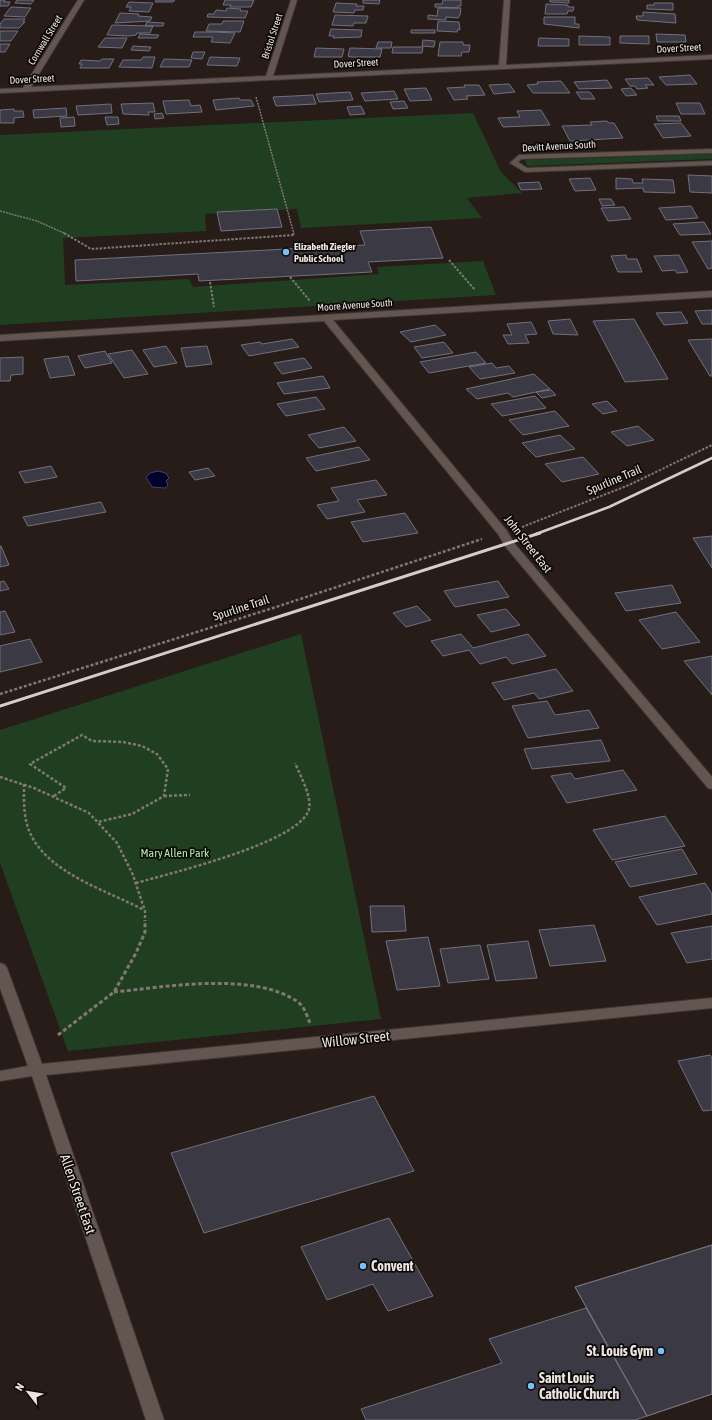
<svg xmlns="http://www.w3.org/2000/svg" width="712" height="1420" viewBox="0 0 712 1420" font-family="'Asap Condensed',sans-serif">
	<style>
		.green { fill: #203f20 }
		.water { fill: #00002c; stroke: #474462 }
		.building { fill: #3b3944; stroke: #72707c }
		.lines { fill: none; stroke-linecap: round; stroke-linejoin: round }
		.minor-casing { stroke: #403735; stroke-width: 2 }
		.path-far3 { stroke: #817774; stroke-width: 1.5; stroke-dasharray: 2 1; stroke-linecap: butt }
		.path-far2 { stroke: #817774; stroke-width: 2; stroke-dasharray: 2.5 1.5; stroke-linecap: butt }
		.path-far1 { stroke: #817774; stroke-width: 2.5; stroke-dasharray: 3 2; stroke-linecap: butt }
		.path { stroke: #817774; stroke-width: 3; stroke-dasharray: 4 2.5; stroke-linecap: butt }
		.minor { fill: #635651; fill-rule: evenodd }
		.rail-far1 { stroke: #d5cdca; stroke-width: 2.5 }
		.rail { stroke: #d5cdca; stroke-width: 3 }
		.poi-dot { fill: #7abff8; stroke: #0c0806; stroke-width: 1.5 }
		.labels { text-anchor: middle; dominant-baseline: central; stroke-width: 3.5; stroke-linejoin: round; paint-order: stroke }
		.far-street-label { font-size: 10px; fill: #ece4e1; stroke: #0c0806 }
		.far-poi-label { font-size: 10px; font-weight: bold; fill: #ece4e1; stroke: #0c0806; text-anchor: start }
		.street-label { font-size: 12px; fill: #ece4e1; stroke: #0c0806 }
		.park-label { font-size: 12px; fill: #a5f0a2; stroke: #0c0806 }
		.near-street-label { font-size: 14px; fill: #ece4e1; stroke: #0c0806 }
		.near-poi-label { font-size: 14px; font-weight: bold; fill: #ece4e1; stroke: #0c0806; text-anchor: start }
	</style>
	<rect width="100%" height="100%" fill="#271c18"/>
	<!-- green -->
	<path class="green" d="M 473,113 L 501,172 L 522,193 L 467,198 L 482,218 L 301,228 L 297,209 L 205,214 L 206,231 L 63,238 L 65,285 L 189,279 L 193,287 L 379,274 L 377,267 L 483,261 L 496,295 L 0,325 L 0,135 Z
		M 712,154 L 712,159 L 527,166 L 525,160 Z
		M 301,634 L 381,1019 L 68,1051 L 0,863 L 0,730 Z"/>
	<!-- water -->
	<path class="water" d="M 158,471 L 166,473 L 169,478 L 166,481 L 168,485 L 165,488 L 152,487 L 146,477 L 150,473 Z"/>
	<!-- building -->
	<path class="building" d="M 0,0 L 5,0 L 4,2 L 10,2 L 8,6 L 0,6 Z
		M 17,0 L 34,0 L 31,4 L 15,3 Z
		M 156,0 L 175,0 L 173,2 L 155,2 Z
		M 225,0 L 254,0 L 251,7 L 230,7 L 231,5 L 223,5 Z
		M 363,0 L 380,0 L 379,4 L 363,3 Z
		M 443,0 L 461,0 L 461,6 L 458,6 L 458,8 L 435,7 L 435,4 L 442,4 Z
		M 550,0 L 569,0 L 569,3 L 550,2 Z
		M 129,2 L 153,3 L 149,12 L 129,11 L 131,7 L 126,7 Z
		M 336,3 L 357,4 L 356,6 L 364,6 L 363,10 L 355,10 L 354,13 L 333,12 Z
		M 654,3 L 673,3 L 673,10 L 647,9 L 647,5 L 654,5 Z
		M 546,4 L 568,5 L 568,7 L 574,7 L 573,11 L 568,11 L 567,14 L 545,14 Z
		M 11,7 L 31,8 L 25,17 L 4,16 Z
		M 227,8 L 241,9 L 240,11 L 248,11 L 245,18 L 207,17 L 208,14 L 214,14 L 216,10 L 226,11 Z
		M 438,8 L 461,8 L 460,15 L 458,18 L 446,17 L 446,20 L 428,19 L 428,15 L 437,16 Z
		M 643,12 L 675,14 L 676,23 L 637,20 L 636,16 L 643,16 Z
		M 120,13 L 139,14 L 138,16 L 152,17 L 150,21 L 115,23 Z
		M 335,15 L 368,16 L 366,23 L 354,23 L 353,26 L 332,25 Z
		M 544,17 L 575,17 L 575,24 L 579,24 L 579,28 L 544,24 Z
		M 4,19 L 25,19 L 23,22 L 25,22 L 19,28 L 0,28 L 0,24 Z
		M 223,21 L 244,21 L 240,32 L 206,31 L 209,24 L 222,24 Z
		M 438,21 L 459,22 L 460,30 L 458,29 L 457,32 L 437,31 Z
		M 147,22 L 164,23 L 163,26 L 145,26 Z
		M 112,25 L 153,26 L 150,33 L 137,33 L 136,35 L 129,36 L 107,35 Z
		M 331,29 L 362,30 L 361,37 L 333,38 L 334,36 L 329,36 Z
		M 411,30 L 435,30 L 435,33 L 411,33 Z
		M 0,31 L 18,31 L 11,41 L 0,41 Z
		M 195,32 L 215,32 L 235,33 L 230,43 L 211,42 L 213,37 L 193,37 Z
		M 140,34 L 159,35 L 157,38 L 138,38 Z
		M 656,34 L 685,35 L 686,42 L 657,42 Z
		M 579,36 L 610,37 L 610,45 L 579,45 Z
		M 620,36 L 649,36 L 649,44 L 620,43 Z
		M 105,38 L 127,38 L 122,48 L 98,47 Z
		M 539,38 L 569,39 L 569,46 L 538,46 Z
		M 423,40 L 435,41 L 434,47 L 422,46 Z
		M 378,42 L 392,42 L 391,48 L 376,48 Z
		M 440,42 L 463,42 L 463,45 L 470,45 L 469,52 L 462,52 L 461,56 L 438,56 Z
		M 0,44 L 10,44 L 5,52 L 0,52 Z
		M 133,46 L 151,47 L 149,51 L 131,50 Z
		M 393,47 L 423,47 L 422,53 L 392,53 Z
		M 316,48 L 344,49 L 342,57 L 314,57 Z
		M 350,48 L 382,49 L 380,57 L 351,57 L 348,56 Z
		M 193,52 L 205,52 L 202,59 L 191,58 Z
		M 143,57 L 155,57 L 152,68 L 119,67 L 123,60 L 141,60 Z
		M 210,57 L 240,58 L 237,66 L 207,65 Z
		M 102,59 L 114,59 L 109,68 L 80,68 L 82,64 L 79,64 L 81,60 L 100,61 Z
		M 164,59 L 192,60 L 189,67 L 160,67 Z
		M 690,75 L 697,84 L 666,85 L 659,77 Z
		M 648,78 L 654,85 L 645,85 L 648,88 L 637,89 L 635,86 L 630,86 L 625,79 Z
		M 607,80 L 612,88 L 579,89 L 574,82 Z
		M 561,81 L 570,93 L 533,93 L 527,85 L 538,84 L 537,82 Z
		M 509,84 L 515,92 L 494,94 L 489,85 Z
		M 464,85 L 479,85 L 485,95 L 466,96 L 468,99 L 454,100 L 447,88 L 465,87 Z
		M 426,88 L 432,100 L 410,101 L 404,89 Z
		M 631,88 L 637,95 L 626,96 L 621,89 Z
		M 394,91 L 398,99 L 365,101 L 361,93 Z
		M 350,92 L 353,100 L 319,102 L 316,94 Z
		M 576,92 L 590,92 L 595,99 L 581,99 Z
		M 313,95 L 316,104 L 276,106 L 273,97 Z
		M 239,98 L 240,100 L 251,100 L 254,106 L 216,110 L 213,100 Z
		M 189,100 L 191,106 L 200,105 L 202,112 L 166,114 L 163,101 Z
		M 404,101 L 408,108 L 393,109 L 390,102 Z
		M 153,103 L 155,112 L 148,112 L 149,115 L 123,114 L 121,104 Z
		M 676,103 L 700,103 L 705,114 L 681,114 Z
		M 111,104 L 112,113 L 78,115 L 76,106 Z
		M 361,106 L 365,114 L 350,115 L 347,107 Z
		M 66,108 L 67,116 L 34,118 L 33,110 Z
		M 14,109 L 14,111 L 23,111 L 24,117 L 14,118 L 14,123 L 0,123 L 0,110 Z
		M 541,110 L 550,125 L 503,127 L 498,118 L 520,117 L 517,111 Z
		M 162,113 L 164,118 L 155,119 L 154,114 Z
		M 656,116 L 679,116 L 681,121 L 658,121 Z
		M 74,117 L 75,126 L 61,127 L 60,118 Z
		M 105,117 L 118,117 L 119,124 L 107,125 Z
		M 607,121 L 609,123 L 614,123 L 623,138 L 570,141 L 562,126 L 592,125 L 590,122 Z
		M 681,123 L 691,136 L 663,138 L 654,124 Z
		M 688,175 L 712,176 L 712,193 L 690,192 Z
		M 590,178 L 596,190 L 575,191 L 569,179 Z
		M 616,178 L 632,179 L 633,183 L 643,183 L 642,179 L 673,180 L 675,193 L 644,192 L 643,188 L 616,189 Z
		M 539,182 L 542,189 L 521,190 L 518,183 Z
		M 599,199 L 611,199 L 615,205 L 602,206 Z
		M 691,206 L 698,218 L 666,220 L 659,208 Z
		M 624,207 L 631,219 L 608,221 L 601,208 Z
		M 277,209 L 282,227 L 221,231 L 217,212 Z
		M 704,222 L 711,234 L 680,235 L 673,224 Z
		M 431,227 L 443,258 L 368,262 L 372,272 L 199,281 L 198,274 L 76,281 L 75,260 L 365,245 L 360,231 Z
		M 712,241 L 712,268 L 708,269 L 692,242 Z
		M 626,255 L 627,259 L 637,259 L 642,272 L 618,272 L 611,256 Z
		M 679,255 L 688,272 L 677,273 L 675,270 L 662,271 L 654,256 Z
		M 712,310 L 712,324 L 702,324 L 695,311 Z
		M 681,312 L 688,323 L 664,325 L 656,313 Z
		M 570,319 L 578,335 L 553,334 L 548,321 Z
		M 634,319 L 668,379 L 625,382 L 593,321 Z
		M 531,322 L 537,334 L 525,335 L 529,343 L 508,344 L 503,335 L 512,335 L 507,324 Z
		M 435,325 L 446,335 L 411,342 L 400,332 Z
		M 292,339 L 299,347 L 249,356 L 241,345 L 260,342 L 262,344 Z
		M 712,339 L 712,376 L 710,376 L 688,340 Z
		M 444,342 L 453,353 L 422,358 L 414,347 Z
		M 166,346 L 177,363 L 154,367 L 143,350 Z
		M 207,346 L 212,364 L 186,367 L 181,348 Z
		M 132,350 L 148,374 L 124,378 L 108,354 Z
		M 105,351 L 112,363 L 85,368 L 78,356 Z
		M 476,352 L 486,363 L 429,373 L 420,362 Z
		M 68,356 L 75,375 L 50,378 L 44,359 Z
		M 23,357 L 23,374 L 11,375 L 10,381 L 0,381 L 0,358 Z
		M 304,358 L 312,368 L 282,374 L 274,363 Z
		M 492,363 L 496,368 L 509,366 L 515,373 L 480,379 L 469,367 Z
		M 534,374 L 550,389 L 513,397 L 508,393 L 477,399 L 466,389 Z
		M 323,376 L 330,388 L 284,394 L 277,383 Z
		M 551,390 L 556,395 L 542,398 L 536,392 Z
		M 535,396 L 546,408 L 502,416 L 491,404 Z
		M 316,397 L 325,409 L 286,416 L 277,404 Z
		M 607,401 L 617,411 L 603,414 L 592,404 Z
		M 555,411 L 569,426 L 523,435 L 509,420 Z
		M 638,426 L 654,440 L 627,446 L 611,432 Z
		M 344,427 L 356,441 L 319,448 L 308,435 Z
		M 560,435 L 575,449 L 536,457 L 522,443 Z
		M 359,447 L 370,460 L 316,471 L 306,458 Z
		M 583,457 L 599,474 L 562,482 L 545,464 Z
		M 51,466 L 57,477 L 25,483 L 19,472 Z
		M 208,468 L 215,476 L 195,480 L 189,472 Z
		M 376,480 L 387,495 L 357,500 L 365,512 L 327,519 L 317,505 L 339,501 L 331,488 Z
		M 101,502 L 106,512 L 28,526 L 23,517 Z
		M 405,513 L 418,533 L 363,542 L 351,522 Z
		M 712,536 L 712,568 L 693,538 Z
		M 0,546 L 1,546 L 9,565 L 0,567 Z
		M 4,581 L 9,589 L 0,591 L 0,582 Z
		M 498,581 L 509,597 L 455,607 L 444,591 Z
		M 672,585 L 681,603 L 626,611 L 615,593 Z
		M 417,606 L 431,620 L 406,627 L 393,613 Z
		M 506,609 L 520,625 L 491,632 L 477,615 Z
		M 5,611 L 15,632 L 0,635 L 0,612 Z
		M 676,612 L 700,642 L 662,649 L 639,620 Z
		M 461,634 L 473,648 L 528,634 L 546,656 L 512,664 L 506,657 L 480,664 L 469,650 L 443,656 L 431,641 Z
		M 30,639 L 42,662 L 0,672 L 0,646 Z
		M 712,656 L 712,695 L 684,661 Z
		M 556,669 L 573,691 L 539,699 L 534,693 L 504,700 L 492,683 Z
		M 547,701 L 555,715 L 589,710 L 599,728 L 528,738 L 512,706 Z
		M 601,740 L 610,761 L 532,769 L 524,749 Z
		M 623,770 L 637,790 L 567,803 L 551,776 L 571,773 L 575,779 Z
		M 665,816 L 685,846 L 612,860 L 593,830 Z
		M 682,849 L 697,874 L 630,887 L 615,862 Z
		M 705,883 L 712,894 L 712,914 L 657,925 L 639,897 Z
		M 370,906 L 404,906 L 406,931 L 372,932 Z
		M 594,925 L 606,961 L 550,966 L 539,930 Z
		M 712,926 L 712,959 L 687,963 L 671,933 Z
		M 428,937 L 440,986 L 397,990 L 386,941 Z
		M 528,941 L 537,978 L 496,981 L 487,945 Z
		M 480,945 L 489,979 L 448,983 L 440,949 Z
		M 710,1055 L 712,1058 L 712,1110 L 703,1111 L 678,1061 Z
		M 374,1096 L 414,1171 L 204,1233 L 171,1153 Z
		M 389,1218 L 433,1296 L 388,1311 L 373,1284 L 327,1300 L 301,1247 Z
		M 712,1245 L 712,1394 L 647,1416 L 575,1287 Z
		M 712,1245 L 712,1394 L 647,1416 L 575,1287 Z
		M 586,1308 L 647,1416 L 635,1420 L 366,1420 L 361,1409 L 502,1363 L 489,1339 Z"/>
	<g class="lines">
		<defs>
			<path id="minor" d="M 78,0 L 84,0 L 31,87 L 266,76 L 291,0 L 297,0 L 273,76 L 499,65 L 504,0 L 510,0 L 506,65 L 712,55 L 712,59 L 0,93 L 0,89 L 23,88 Z
				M 712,149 L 712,153 L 521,159 L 518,162 L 527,168 L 712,161 L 712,165 L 525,172 L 510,163 L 519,155 Z
				M 712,291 L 712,297 L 333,320 L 507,531 L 514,543 L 712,777 L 712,789 L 708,788 L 505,546 L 498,534 L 324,321 L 0,341 L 0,335 Z
				M 0,963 L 5,965 L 7,968 L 42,1064 L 712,998 L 712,1008 L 46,1075 L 164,1420 L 146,1420 L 32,1076 L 0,1081 L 0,1071 L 28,1066 L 0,988 Z"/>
		</defs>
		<!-- minor casing -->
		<use href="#minor" class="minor-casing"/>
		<!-- path-far3 -->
		<path class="path-far3" d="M 256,97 L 294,234
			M 0,211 L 37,221 L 66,234"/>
		<!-- path-far2 -->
		<path class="path-far2" d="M 64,233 L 91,249 L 294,235 L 293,233
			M 449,260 L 475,290
			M 290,277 L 310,301
			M 210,282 L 214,307
			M 522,527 L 629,485 L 712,445"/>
		<!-- path-far1 -->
		<path class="path-far1" d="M 0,694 L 273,608 L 482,539
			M 0,777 L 34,788 L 89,813 L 117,843 L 133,875 L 145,911 L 145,921
			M 24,784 C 24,801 23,819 31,835 C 50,874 108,891 144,910
			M 54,796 L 66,788 L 30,764 L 82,735 L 92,741 L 123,742 L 142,746 L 157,754 L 168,769 L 164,796 L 132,814 L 98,822
			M 164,796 L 190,795
			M 136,883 C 171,873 293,844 308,812 C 314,800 300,775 295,763"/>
		<!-- path -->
		<path class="path" d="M 114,992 C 165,987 254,971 298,1002 C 304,1006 307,1016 310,1023
			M 58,1035 L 114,992 L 136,953 L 145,932 L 145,920"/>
		<!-- minor -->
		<use href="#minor" class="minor"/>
		<!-- rail-far1 -->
		<path class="rail-far1" d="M 536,534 L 609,507 L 712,458"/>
		<!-- rail -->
		<path class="rail" d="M 0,706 L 540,533"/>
	</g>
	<!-- markers -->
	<g class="poi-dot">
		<circle cx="286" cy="252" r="4"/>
		<circle cx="363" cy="1266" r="4"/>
		<circle cx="661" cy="1351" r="4"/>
		<circle cx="531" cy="1386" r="4"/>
	</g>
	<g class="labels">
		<!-- far-street labels -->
		<g class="far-street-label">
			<text transform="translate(272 36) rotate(-72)">Bristol Street</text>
			<text transform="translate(45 40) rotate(-59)">Cornwall Street</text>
			<text transform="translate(679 48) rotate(-3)">Dover Street</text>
			<text transform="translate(356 63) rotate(-3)">Dover Street</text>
			<text transform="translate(32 79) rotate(-3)">Dover Street</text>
			<text transform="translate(559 146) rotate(-3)">Devitt Avenue South</text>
			<text transform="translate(355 305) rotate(-4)">Moore Avenue South</text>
		</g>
		<!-- far-poi labels -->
		<g class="far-poi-label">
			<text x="294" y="246">Elizabeth Ziegler<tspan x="294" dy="12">Public School</tspan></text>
		</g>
		<!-- street labels -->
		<g class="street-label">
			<text transform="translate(614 480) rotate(-23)">Spurline Trail</text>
			<text transform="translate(528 544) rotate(52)">John Street East</text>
			<text transform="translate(241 608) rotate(-18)">Spurline Trail</text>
		</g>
		<!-- park labels -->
		<g class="park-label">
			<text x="175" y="853">Mary Allen Park</text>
		</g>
		<!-- near-street labels -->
		<g class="near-street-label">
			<text transform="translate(356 1039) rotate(-6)">Willow Street</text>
			<text transform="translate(78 1194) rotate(71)">Allen Street East</text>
		</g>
		<!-- near-poi labels -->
		<g class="near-poi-label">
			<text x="371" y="1266">Convent</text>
			<text x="653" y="1351" text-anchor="end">St. Louis Gym</text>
			<text x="539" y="1378">Saint Louis<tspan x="539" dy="16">Catholic Church</tspan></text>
		</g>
	</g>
	<!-- north arrow -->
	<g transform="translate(28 1392) rotate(301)" stroke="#0c0806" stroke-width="3" paint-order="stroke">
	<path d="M0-3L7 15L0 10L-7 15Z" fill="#ece4e1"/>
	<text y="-6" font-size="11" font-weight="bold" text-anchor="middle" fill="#ece4e1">N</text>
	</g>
</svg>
